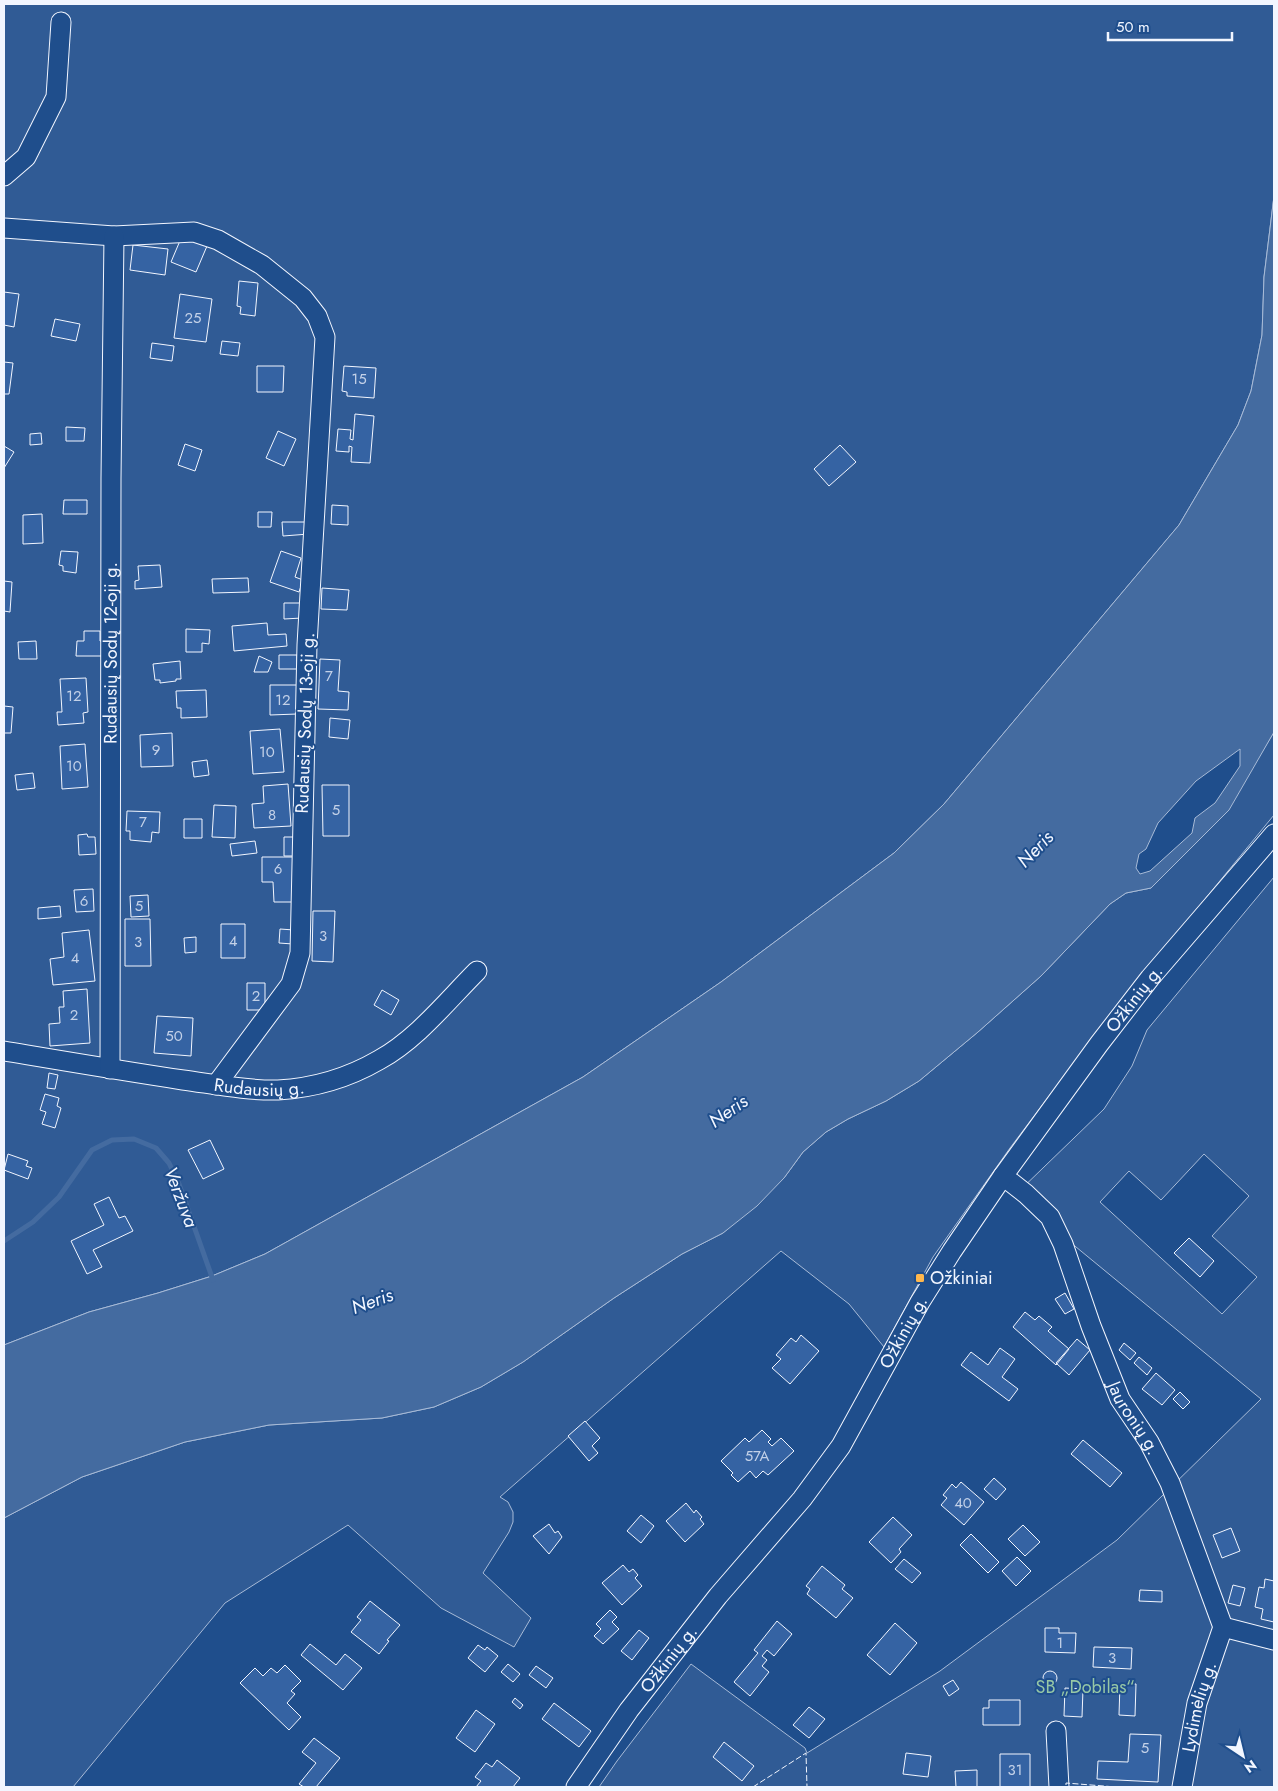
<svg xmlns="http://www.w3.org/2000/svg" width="1278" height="1791" viewBox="0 0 1278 1791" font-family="Jost,sans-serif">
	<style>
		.built { fill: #305b95; stroke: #a8bbd7; fill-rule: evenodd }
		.water { fill: #446ba0; stroke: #a8bbd7; fill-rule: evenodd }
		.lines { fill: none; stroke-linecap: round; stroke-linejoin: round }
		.stream { stroke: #446ba0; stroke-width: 5 }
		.building { fill: #3563a3; stroke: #f2f6ff }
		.minor-casing { stroke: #f2f6ff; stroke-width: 21 }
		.minor { stroke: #1f4e8c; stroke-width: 19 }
		.fence { stroke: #f2f6ff; stroke-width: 1; stroke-dasharray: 6 2.5; stroke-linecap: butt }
		.poi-dot { fill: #ffb74d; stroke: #1f4e8c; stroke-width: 2 }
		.labels { text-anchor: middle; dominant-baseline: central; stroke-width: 4; stroke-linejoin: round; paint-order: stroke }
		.number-label { font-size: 15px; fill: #c3d1e8 }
		.street-label { font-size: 18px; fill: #f2f6ff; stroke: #1f4e8c }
		.poi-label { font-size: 18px; fill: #f2f6ff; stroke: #1f4e8c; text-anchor: start }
		.park-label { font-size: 18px; fill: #97c8a6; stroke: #1f4e8c }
		.water-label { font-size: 19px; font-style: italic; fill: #f2f6ff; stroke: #1f4e8c }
	</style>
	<rect width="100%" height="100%" fill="#1f4e8c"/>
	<!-- built -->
	<path class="built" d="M 4,4 L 1274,4 L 1274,196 L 1264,277 L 1262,335 L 1251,391 L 1238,425 L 1179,525 L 944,804 L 894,853 L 721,982 L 583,1077 L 265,1254 L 212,1276 L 158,1293 L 89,1312 L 4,1345 Z
		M 1274,732 L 1274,815 L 1113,1011 L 1010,1148 L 933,1257 L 884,1347 L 849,1304 L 781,1251 L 500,1497 L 508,1502 L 513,1512 L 513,1522 L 509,1532 L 483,1573 L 531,1618 L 514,1647 L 441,1608 L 348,1525 L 225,1603 L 73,1787 L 4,1787 L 4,1518 L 82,1477 L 185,1442 L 269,1425 L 382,1418 L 434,1407 L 481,1387 L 523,1362 L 614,1298 L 682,1254 L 723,1233 L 784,1178 L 803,1152 L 826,1132 L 848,1119 L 886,1101 L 919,1081 L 978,1032 L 1041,976 L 1110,904 L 1126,893 L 1151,888 L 1257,760 Z
		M 1274,877 L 1274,1787 L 599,1787 L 617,1761 L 691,1664 L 805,1748 L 807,1753 L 940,1671 L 1117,1540 L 1261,1399 L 1014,1196 L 1104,1109 L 1132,1066 L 1147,1030 ZM 1204,1154 L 1249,1196 L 1212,1236 L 1257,1277 L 1222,1314 L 1100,1202 L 1129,1171 L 1161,1200 Z"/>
	<!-- water -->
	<path class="water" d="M 1274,196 L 1274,732 L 1229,810 L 1151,888 L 1126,893 L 1110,904 L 1041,976 L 978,1032 L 919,1081 L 886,1101 L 848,1119 L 826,1132 L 803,1152 L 784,1178 L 757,1206 L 723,1233 L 682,1254 L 614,1298 L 523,1362 L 481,1387 L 434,1407 L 382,1418 L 269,1425 L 185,1442 L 82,1477 L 4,1518 L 4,1345 L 89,1312 L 158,1293 L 212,1276 L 265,1254 L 583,1077 L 721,982 L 894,853 L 944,804 L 1179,525 L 1238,425 L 1251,391 L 1262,335 L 1264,277 ZM 1240,749 L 1240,766 L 1215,803 L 1195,818 L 1192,833 L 1150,871 L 1140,874 L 1136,868 L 1139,854 L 1146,849 L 1158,823 L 1196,781 Z"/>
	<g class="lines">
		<!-- stream -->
		<path class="stream" d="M 4,1241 L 33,1222 L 59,1197 L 92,1150 L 112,1140 L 134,1139 L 156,1148 L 169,1163 L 179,1184 L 213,1280"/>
	</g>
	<!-- building -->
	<path class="building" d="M 182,236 L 207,246 L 196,272 L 171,262 Z
		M 133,245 L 168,249 L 165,275 L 130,270 Z
		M 239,281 L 258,283 L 255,316 L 240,314 L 241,307 L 237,306 Z
		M 4,292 L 19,294 L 14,327 L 4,325 Z
		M 180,294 L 212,299 L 206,342 L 174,338 Z
		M 55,319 L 80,324 L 76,341 L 51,336 Z
		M 222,341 L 240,343 L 238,356 L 220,354 Z
		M 152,343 L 174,346 L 172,361 L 150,358 Z
		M 4,362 L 13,363 L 9,394 L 4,394 Z
		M 257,366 L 284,366 L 283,392 L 257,392 Z
		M 344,366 L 376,368 L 374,398 L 347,396 L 347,392 L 342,391 Z
		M 355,414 L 374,416 L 370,463 L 351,462 L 352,447 L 349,446 L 349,452 L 336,451 L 338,429 L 351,430 L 350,439 L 353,440 Z
		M 66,427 L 85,428 L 84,441 L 66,441 Z
		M 278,431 L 296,439 L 284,466 L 266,458 Z
		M 41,433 L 42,444 L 30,445 L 30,434 Z
		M 185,444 L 202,450 L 195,471 L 178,465 Z
		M 840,445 L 856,462 L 829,486 L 814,469 Z
		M 4,446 L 14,452 L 4,468 Z
		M 64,500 L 87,500 L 87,514 L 63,514 Z
		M 332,505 L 348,506 L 348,525 L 331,524 Z
		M 258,512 L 272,512 L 271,527 L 258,527 Z
		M 42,514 L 43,543 L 23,544 L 23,515 Z
		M 282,522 L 309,522 L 309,534 L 283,536 Z
		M 61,551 L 78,552 L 76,573 L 63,571 L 63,566 L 59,565 Z
		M 281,551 L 301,558 L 295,577 L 303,580 L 299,592 L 270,582 Z
		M 160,565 L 162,587 L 135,589 L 135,581 L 139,580 L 138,566 Z
		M 248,578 L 249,592 L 213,593 L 212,579 Z
		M 4,581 L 12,582 L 10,612 L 4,611 Z
		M 322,588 L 349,590 L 347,610 L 321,609 Z
		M 284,603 L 302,603 L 302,618 L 284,619 Z
		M 267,623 L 268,635 L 286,634 L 287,646 L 234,651 L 232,626 Z
		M 186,629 L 210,630 L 209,644 L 202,643 L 202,652 L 186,652 Z
		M 84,631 L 100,631 L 100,641 L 103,641 L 103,656 L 76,656 L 77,641 L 84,641 Z
		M 36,641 L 37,659 L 19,659 L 18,642 Z
		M 279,655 L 297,655 L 297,669 L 279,669 Z
		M 259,656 L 272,662 L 268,672 L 254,672 Z
		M 320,659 L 340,660 L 338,691 L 349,692 L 348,710 L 318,709 Z
		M 180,661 L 181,679 L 176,679 L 176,681 L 160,683 L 160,680 L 155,680 L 153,664 Z
		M 86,678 L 88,712 L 83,713 L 84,723 L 58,725 L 57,712 L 62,712 L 60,679 Z
		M 270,685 L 297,685 L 297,714 L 270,715 Z
		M 206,690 L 207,717 L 181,718 L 181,708 L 177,708 L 176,691 Z
		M 4,706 L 13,707 L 11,733 L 4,733 Z
		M 330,718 L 350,720 L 348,739 L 329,737 Z
		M 280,729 L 284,772 L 253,774 L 250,731 Z
		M 172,733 L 173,766 L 141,767 L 140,735 Z
		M 85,744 L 88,787 L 62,789 L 60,746 Z
		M 207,760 L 209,775 L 194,777 L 192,762 Z
		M 33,773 L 35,788 L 17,790 L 15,775 Z
		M 288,784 L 291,826 L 254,828 L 252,804 L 264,803 L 263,786 Z
		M 322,785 L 349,785 L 349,836 L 323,836 Z
		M 214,805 L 236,806 L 235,838 L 212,837 Z
		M 127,811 L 160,812 L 159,833 L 152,832 L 151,842 L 130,840 L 130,831 L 126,831 Z
		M 184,819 L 202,819 L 202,838 L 184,838 Z
		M 87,834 L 88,837 L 95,837 L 96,854 L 79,855 L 78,835 Z
		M 284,837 L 295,837 L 295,856 L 284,856 Z
		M 255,841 L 257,853 L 232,856 L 230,844 Z
		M 262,857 L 295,857 L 295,902 L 274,902 L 273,882 L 262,882 Z
		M 93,889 L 94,911 L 76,912 L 74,890 Z
		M 148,895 L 149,916 L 131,917 L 130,896 Z
		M 60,906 L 61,917 L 38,919 L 38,908 Z
		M 313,911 L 335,911 L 333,962 L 312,961 Z
		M 125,919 L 150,919 L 151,966 L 125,966 Z
		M 221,924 L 245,924 L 245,958 L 221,958 Z
		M 280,929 L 294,930 L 293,944 L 279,943 Z
		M 89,930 L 95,981 L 53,985 L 50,959 L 64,957 L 62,933 Z
		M 196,937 L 196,952 L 185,953 L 184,938 Z
		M 247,983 L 265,983 L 265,1010 L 247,1010 Z
		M 87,989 L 90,1043 L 50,1046 L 49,1024 L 60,1023 L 59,1007 L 64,1007 L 63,991 Z
		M 382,990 L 399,1000 L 391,1015 L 374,1005 Z
		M 157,1016 L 193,1018 L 191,1056 L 154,1053 Z
		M 49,1073 L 58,1075 L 55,1089 L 47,1088 Z
		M 45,1094 L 59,1098 L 57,1106 L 61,1108 L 55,1128 L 42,1124 L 46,1112 L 40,1110 Z
		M 210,1140 L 224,1169 L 203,1179 L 188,1150 Z
		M 8,1154 L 28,1161 L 26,1166 L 32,1168 L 28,1179 L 4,1170 Z
		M 109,1197 L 119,1218 L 125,1216 L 133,1231 L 93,1250 L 102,1267 L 87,1274 L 71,1241 L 104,1225 L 94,1204 Z
		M 1189,1238 L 1214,1261 L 1200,1277 L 1174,1253 Z
		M 1065,1293 L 1074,1309 L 1065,1314 L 1055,1299 Z
		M 1025,1312 L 1035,1320 L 1039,1316 L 1052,1327 L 1048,1331 L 1069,1349 L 1056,1365 L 1013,1327 Z
		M 801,1335 L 819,1351 L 790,1384 L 772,1368 L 781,1359 L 776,1355 L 791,1338 L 796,1342 Z
		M 1077,1339 L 1090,1350 L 1069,1375 L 1056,1363 Z
		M 1124,1343 L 1136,1353 L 1130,1360 L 1119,1350 Z
		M 1000,1348 L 1015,1359 L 1002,1377 L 1018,1389 L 1009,1401 L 961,1365 L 971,1352 L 988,1365 Z
		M 1139,1357 L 1152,1368 L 1147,1375 L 1134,1363 Z
		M 1156,1373 L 1175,1390 L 1162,1405 L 1142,1389 Z
		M 1180,1392 L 1190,1402 L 1183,1409 L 1173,1399 Z
		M 585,1421 L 600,1438 L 592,1446 L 598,1453 L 589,1461 L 568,1436 Z
		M 762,1430 L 771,1439 L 768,1442 L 772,1446 L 781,1438 L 794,1451 L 768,1475 L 763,1471 L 756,1478 L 750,1471 L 738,1482 L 731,1475 L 733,1473 L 721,1461 L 745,1438 L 749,1442 Z
		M 1083,1440 L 1122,1473 L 1110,1487 L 1071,1454 Z
		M 994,1478 L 1006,1489 L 996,1500 L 984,1489 Z
		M 961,1482 L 984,1502 L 964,1525 L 941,1505 L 947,1498 L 943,1495 L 952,1484 L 956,1488 Z
		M 686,1503 L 694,1513 L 696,1510 L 702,1517 L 700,1519 L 704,1524 L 685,1542 L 666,1521 Z
		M 641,1515 L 654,1526 L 641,1543 L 627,1531 Z
		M 893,1517 L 912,1535 L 899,1549 L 901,1552 L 891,1563 L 869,1542 Z
		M 549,1524 L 555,1533 L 558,1531 L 562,1537 L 549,1554 L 533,1536 Z
		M 1023,1525 L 1040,1542 L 1025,1556 L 1008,1539 Z
		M 1231,1528 L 1240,1551 L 1222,1558 L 1213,1535 Z
		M 971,1534 L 999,1562 L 988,1573 L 960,1545 Z
		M 1017,1557 L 1031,1571 L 1016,1586 L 1002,1571 Z
		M 904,1559 L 921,1573 L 912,1583 L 895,1569 Z
		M 623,1565 L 629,1572 L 633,1569 L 638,1575 L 635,1578 L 642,1586 L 622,1605 L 602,1583 Z
		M 822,1566 L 845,1585 L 842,1589 L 853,1598 L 836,1618 L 807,1594 L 810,1589 L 806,1586 Z
		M 1265,1579 L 1274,1581 L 1274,1622 L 1261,1619 L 1263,1609 L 1255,1607 L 1259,1587 L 1264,1588 Z
		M 1233,1585 L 1245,1588 L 1240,1606 L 1228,1603 Z
		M 1140,1590 L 1162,1591 L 1162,1602 L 1139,1601 Z
		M 370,1601 L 400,1625 L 387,1640 L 389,1641 L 379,1654 L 351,1632 L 361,1620 L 357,1617 Z
		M 610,1610 L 617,1617 L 612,1622 L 619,1629 L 603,1644 L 594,1636 L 601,1629 L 596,1624 Z
		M 777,1621 L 792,1634 L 774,1656 L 767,1650 L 762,1656 L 767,1660 L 762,1666 L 769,1672 L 750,1696 L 734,1682 L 758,1653 L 754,1650 Z
		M 895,1623 L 917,1643 L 890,1675 L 867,1655 Z
		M 1045,1628 L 1059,1628 L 1059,1633 L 1076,1633 L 1075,1653 L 1045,1652 Z
		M 639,1630 L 649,1638 L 632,1660 L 621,1651 Z
		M 310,1644 L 336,1665 L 345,1654 L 362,1668 L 343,1690 L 301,1655 Z
		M 478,1645 L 485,1650 L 487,1647 L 498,1656 L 485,1672 L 468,1658 Z
		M 1094,1647 L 1132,1648 L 1131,1669 L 1093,1667 Z
		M 508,1664 L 520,1674 L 513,1682 L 501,1672 Z
		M 285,1665 L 301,1681 L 291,1691 L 295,1694 L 287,1703 L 301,1717 L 289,1730 L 240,1683 L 255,1668 L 263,1676 L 271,1668 L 277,1673 Z
		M 536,1666 L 553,1678 L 546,1688 L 529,1675 Z
		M1043 1678a7 7 0 1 1 14 0a7 7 0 1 1-14 0Z
		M 953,1680 L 959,1689 L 949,1696 L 943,1686 Z
		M 1120,1684 L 1136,1684 L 1135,1716 L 1119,1715 Z
		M 1065,1688 L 1083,1689 L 1082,1717 L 1064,1716 Z
		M 515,1698 L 523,1705 L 520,1709 L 512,1702 Z
		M 989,1700 L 1020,1700 L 1020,1725 L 983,1725 L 983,1708 L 989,1708 Z
		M 554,1703 L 591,1731 L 579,1747 L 542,1719 Z
		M 809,1707 L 825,1719 L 809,1738 L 793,1725 Z
		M 476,1710 L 495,1724 L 475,1752 L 456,1738 Z
		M 1130,1734 L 1161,1735 L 1158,1782 L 1097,1779 L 1098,1761 L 1128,1762 Z
		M 314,1738 L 340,1758 L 316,1787 L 304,1787 L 299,1784 L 316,1763 L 302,1752 Z
		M 724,1742 L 754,1766 L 742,1781 L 713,1757 Z
		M 906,1753 L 931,1756 L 928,1777 L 903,1774 Z
		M 1000,1754 L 1030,1754 L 1030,1787 L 1000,1787 Z
		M 497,1760 L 520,1778 L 513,1787 L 476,1787 L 481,1781 L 475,1777 L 486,1763 L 492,1767 Z
		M 977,1770 L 977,1787 L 956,1787 L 955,1771 Z"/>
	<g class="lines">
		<defs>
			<g id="minor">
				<path d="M 4,176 L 26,157 L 56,97 L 61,22"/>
				<path d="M 4,228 L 114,236 L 194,232 L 218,240 L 262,265 L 303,298 L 317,316 L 325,337 L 307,645 L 300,953 L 291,984 L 216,1085"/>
				<path id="s1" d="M 4,1051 C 64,1061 123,1071 183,1080 C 213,1084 248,1091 278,1090 C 313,1088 348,1078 379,1060 C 417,1039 446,1002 477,971"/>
				<path id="s2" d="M 110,1069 L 111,479 L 114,236"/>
				<path id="s3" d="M 1003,1176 L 1026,1194 L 1050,1217 L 1063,1244 L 1091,1326 L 1120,1399 L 1149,1442 L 1170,1483 L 1223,1627 L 1274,1640"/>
				<path d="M 1056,1731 L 1059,1787"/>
				<path id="s4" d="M 576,1787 L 629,1710 L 718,1596 L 802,1499 L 841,1446 L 920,1302 L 952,1251 L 1003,1176 L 1099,1044 L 1150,978 L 1274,834"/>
				<path id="s5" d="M 1182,1787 L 1197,1703 L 1223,1627"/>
			</g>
		</defs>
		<!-- minor casing -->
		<use href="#minor" class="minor-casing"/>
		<!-- minor -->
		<use href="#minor" class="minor"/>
		<!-- fence -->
		<path class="fence" d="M 1066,1785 L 1066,1783 L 1116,1787
			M 753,1787 L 806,1753 L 807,1787"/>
	</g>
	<!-- markers -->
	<rect class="poi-dot" x="915" y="1273" width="10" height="10" rx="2.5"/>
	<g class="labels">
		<!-- number labels -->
		<g class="number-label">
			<text x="193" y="318">25</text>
			<text x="359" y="379">15</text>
			<text x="329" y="676">7</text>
			<text x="74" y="696">12</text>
			<text x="283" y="700">12</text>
			<text x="156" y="750">9</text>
			<text x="267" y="752">10</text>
			<text x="74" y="766">10</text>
			<text x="336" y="810">5</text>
			<text x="272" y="815">8</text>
			<text x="143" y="822">7</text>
			<text x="278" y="869">6</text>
			<text x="84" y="901">6</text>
			<text x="139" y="906">5</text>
			<text x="323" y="936">3</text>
			<text x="233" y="941">4</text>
			<text x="138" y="942">3</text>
			<text x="75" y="958">4</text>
			<text x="256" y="996">2</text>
			<text x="74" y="1015">2</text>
			<text x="174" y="1036">50</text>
			<text x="757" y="1456">57A</text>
			<text x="963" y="1503">40</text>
			<text x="1060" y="1643">1</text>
			<text x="1112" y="1658">3</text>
			<text x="1145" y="1748">5</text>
			<text x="1015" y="1770">31</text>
		</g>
		<!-- street labels -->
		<g class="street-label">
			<text stroke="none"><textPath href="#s2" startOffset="416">Rudausių Sodų 12-oji g.</textPath></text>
			<text transform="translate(305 723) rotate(-88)">Rudausių Sodų 13-oji g.</text>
			<text stroke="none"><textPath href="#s4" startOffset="968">Ožkinių g.</textPath></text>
			<text stroke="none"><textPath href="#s1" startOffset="258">Rudausių g.</textPath></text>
			<text stroke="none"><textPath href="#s4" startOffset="562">Ožkinių g.</textPath></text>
			<text stroke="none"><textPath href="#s3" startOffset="281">Jauronių g.</textPath></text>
			<text stroke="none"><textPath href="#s4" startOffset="158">Ožkinių g.</textPath></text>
			<text stroke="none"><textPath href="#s5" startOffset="82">Lydimėlių g.</textPath></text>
		</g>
		<!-- poi labels -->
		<g class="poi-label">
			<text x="930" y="1278">Ožkiniai</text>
		</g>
		<!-- park labels -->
		<g class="park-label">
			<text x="1085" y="1687">SB „Dobilas“</text>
		</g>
		<!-- water labels -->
		<g class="water-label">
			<text transform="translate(1035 849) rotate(-46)">Neris</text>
			<text transform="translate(728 1111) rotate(-35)">Neris</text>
			<text transform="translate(181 1197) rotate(69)">Veržuva</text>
			<text transform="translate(372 1301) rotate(-20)">Neris</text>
		</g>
	</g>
	<!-- border -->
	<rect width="1278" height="1791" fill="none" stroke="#f2f6ff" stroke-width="10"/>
	<!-- north arrow -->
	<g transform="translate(1243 1756) rotate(145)" stroke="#1f4e8c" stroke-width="4" paint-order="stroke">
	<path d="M0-4L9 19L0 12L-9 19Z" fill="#f2f6ff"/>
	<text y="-8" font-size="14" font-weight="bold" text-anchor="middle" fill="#f2f6ff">N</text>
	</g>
	<!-- scale -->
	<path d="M1108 32v8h124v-8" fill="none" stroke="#f2f6ff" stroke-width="2.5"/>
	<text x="1116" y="32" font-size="15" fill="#f2f6ff" stroke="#1f4e8c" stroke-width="4" paint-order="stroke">50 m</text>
</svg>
